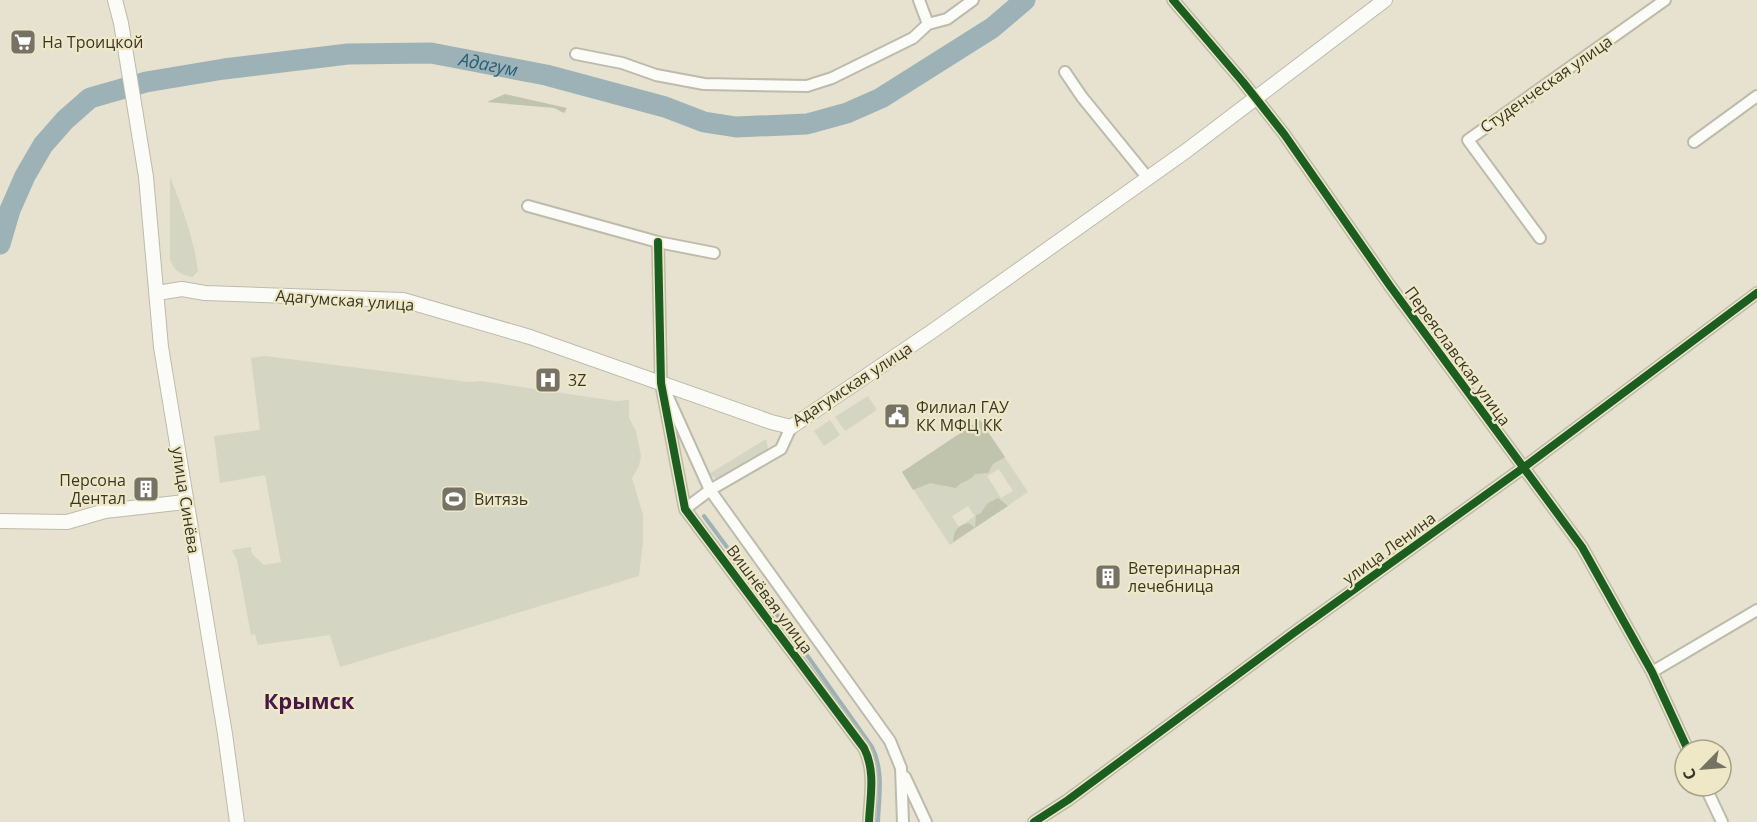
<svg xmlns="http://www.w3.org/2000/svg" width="1757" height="822" viewBox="0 0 1757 822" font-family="'Open Sans',sans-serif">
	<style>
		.green { fill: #d4d5c3; fill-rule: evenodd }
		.forest { fill: #c0c4ac }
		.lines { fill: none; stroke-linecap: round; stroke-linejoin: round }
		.stream { stroke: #9db2b6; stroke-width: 4 }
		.river { stroke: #9db2b6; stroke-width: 21 }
		.street-casing { stroke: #bebbac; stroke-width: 14 }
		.secondary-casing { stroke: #bebbac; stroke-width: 16 }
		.street { stroke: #fbfbf8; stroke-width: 10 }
		.secondary { stroke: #fbfbf8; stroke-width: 14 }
		.cycleway-casing { stroke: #efe8c6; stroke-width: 11 }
		.cycleway { stroke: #1b5e20; stroke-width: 8 }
		.labels { text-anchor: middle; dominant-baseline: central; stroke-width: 4.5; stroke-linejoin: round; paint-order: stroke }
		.poi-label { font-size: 16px; fill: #3a372a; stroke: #efe8c6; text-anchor: start }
		.street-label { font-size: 16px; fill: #3a372a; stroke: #efe8c6 }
		.water-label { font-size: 18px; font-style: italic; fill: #265f77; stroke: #efe8c6 }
		.district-label { font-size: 22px; font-weight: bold; fill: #461748; stroke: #efe8c6 }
	</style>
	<rect width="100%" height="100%" fill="#e6e2cf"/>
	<!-- green -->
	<path class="green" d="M 170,177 C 182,207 194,239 198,271 L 193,277 C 181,275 175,272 170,260 Z
		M 265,356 L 469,382 L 481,381 L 616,401 L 629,400 L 629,418 L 636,431 L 641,456 L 639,466 L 632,478 L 643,515 L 643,541 L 639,576 L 340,667 L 330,635 L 258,645 L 255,634 L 251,635 L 237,560 L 232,550 L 251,547 L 252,554 L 264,565 L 281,562 L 265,475 L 220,483 L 214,436 L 260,430 L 251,358 Z
		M 868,396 L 877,410 L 845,431 L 835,417 Z
		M 830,420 L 840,435 L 824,446 L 814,431 Z
		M 980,420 L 1028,492 L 950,545 L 902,472 ZM 999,469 L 1013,491 L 1001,498 L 987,476 ZM 968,506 L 975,516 L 959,527 L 952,516 Z
		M 766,439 L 768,449 L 718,480 L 709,474 Z"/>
	<!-- forest -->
	<path class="forest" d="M 505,94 L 567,108 L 564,113 L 554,108 L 487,102 Z
		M 980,420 L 1005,457 L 993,464 L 988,473 L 975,474 C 971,481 961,481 956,488 L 930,483 L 913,490 L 902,472 Z
		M 998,498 L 1008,506 L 953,542 C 954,531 957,525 969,523 L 975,528 L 976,515 L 980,514 L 988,503 Z"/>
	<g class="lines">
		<!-- stream -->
		<path class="stream" d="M 704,516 L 809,658 L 872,747 C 884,771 879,796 878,822"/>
		<!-- river -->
		<path class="river" id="s1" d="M 0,244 L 10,210 L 25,176 L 43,145 L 65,120 L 90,98 L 146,82 L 224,69 L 348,54 L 431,53 L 546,75 L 665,107 L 704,122 L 736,127 L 807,124 L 847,113 L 881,98 L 992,28 L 1025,0"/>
		<defs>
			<path id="street" d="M 919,0 L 928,24
				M 1173,0 L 1243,82 L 1284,134 L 1390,286 L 1582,547 L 1652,672 L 1688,750
				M 576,54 L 622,63 L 656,75 L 704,84 L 807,86 L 832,78 L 913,38 L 928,24 L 947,19 L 973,0
				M 1065,72 L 1082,97 L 1147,177
				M 1694,142 L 1757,96
				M 528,206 L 658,242 L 714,253
				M 1540,238 L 1468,140 L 1665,0
				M 658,242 L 661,383 L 685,509 L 864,748 C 876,771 870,798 869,822
				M 668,397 L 710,490 L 890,741 L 901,768 L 903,822
				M 685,509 L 710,490 L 781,449 L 791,427
				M 1652,672 L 1757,610
				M 905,777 L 926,822
				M 1705,786 L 1722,822
				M 1034,822 L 1068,800 L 1295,632 L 1523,468 L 1757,293"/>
			<path id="secondary" d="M 115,0 L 121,23 L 146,177 L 161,347 L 225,734 L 237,822
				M 157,293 L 182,289 L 205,293 L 403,300 L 530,337 L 771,422 L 791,427 L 934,330 L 1186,151 L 1385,0
				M 0,521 L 67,522 L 105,511 L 185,502"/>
		</defs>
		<!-- street casing -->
		<use href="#street" class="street-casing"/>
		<!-- secondary casing -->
		<use href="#secondary" class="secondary-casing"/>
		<!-- street -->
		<use href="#street" class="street"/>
		<!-- secondary -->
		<use href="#secondary" class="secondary"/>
		<defs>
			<path id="cycleway" d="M 1173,0 L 1243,82 L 1284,134 L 1390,286 L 1582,547 L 1652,672 L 1688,750
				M 658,242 L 661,383 L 685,509 L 864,748 C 876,771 870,798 869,822
				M 1034,822 L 1068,800 L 1295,632 L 1523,468 L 1757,293"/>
		</defs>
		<!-- cycleway casing -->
		<use href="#cycleway" class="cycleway-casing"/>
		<!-- cycleway -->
		<use href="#cycleway" class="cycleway"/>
	</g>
	<!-- icons -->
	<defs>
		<symbol id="supermarket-square" viewBox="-11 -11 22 22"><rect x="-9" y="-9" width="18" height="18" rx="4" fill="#767364" stroke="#efe8c6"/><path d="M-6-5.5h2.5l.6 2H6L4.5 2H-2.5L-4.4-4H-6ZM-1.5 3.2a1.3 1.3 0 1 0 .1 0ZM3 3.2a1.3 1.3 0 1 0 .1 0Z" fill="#fff"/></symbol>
		<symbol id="hospital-square" viewBox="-11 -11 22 22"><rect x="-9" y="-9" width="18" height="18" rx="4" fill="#767364" stroke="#efe8c6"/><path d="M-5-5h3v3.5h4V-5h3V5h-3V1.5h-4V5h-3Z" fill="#fff"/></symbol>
		<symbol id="civic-square" viewBox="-11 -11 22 22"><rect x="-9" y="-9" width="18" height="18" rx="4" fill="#767364" stroke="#efe8c6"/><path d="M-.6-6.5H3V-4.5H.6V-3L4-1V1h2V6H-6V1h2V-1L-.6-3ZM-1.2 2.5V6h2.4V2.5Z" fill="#fff"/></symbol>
		<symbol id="building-square" viewBox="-11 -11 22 22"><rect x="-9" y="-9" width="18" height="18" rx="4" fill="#767364" stroke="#efe8c6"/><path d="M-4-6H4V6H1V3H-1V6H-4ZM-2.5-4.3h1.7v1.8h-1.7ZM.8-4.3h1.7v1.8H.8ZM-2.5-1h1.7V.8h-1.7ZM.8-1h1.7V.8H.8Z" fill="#fff"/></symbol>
		<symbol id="stadium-square" viewBox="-11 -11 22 22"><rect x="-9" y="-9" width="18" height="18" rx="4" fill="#767364" stroke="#efe8c6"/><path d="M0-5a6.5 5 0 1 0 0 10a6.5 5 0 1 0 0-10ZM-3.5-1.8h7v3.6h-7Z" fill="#fff"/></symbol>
	</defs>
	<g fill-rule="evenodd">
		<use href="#supermarket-square" x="8" y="27" width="30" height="30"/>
		<use href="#hospital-square" x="533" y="365" width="30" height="30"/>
		<use href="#civic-square" x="882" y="401" width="30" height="30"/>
		<use href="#building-square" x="131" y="474" width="30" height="30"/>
		<use href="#stadium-square" x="439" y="484" width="30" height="30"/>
		<use href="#building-square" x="1093" y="562" width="30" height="30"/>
	</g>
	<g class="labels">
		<!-- poi labels -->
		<g class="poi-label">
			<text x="42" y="42">На Троицкой</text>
			<text x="568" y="380">3Z</text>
			<text x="916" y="407">Филиал ГАУ<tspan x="916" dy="18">КК МФЦ КК</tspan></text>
			<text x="126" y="480" text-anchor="end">Персона<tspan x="126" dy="18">Дентал</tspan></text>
			<text x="474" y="499">Витязь</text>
			<text x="1128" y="568">Ветеринарная<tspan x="1128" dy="18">лечебница</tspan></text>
		</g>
		<!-- street labels -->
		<g class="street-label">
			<text transform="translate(1546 84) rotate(-35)">Студенческая улица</text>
			<text transform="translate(345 300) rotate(4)">Адагумская улица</text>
			<text transform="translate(1458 356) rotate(54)">Переяславская улица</text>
			<text transform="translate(852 384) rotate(-33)">Адагумская улица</text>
			<text transform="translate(186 500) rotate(81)">улица Синёва</text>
			<text transform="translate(1389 548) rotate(-36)">улица Ленина</text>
			<text transform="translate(770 599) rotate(53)">Вишнёвая улица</text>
		</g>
		<!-- water labels -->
		<g class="water-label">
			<text stroke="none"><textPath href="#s1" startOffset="579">Адагум</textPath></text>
		</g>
		<!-- district labels -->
		<g class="district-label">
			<text x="309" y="700">Крымск</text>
		</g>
	</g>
	<!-- north arrow -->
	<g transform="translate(1703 768) rotate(245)"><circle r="28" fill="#efe8c6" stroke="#a7a188" stroke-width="1.5"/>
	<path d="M0-4.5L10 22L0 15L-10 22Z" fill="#767364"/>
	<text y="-9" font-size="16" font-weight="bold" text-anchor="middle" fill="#3a372a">С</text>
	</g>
</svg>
